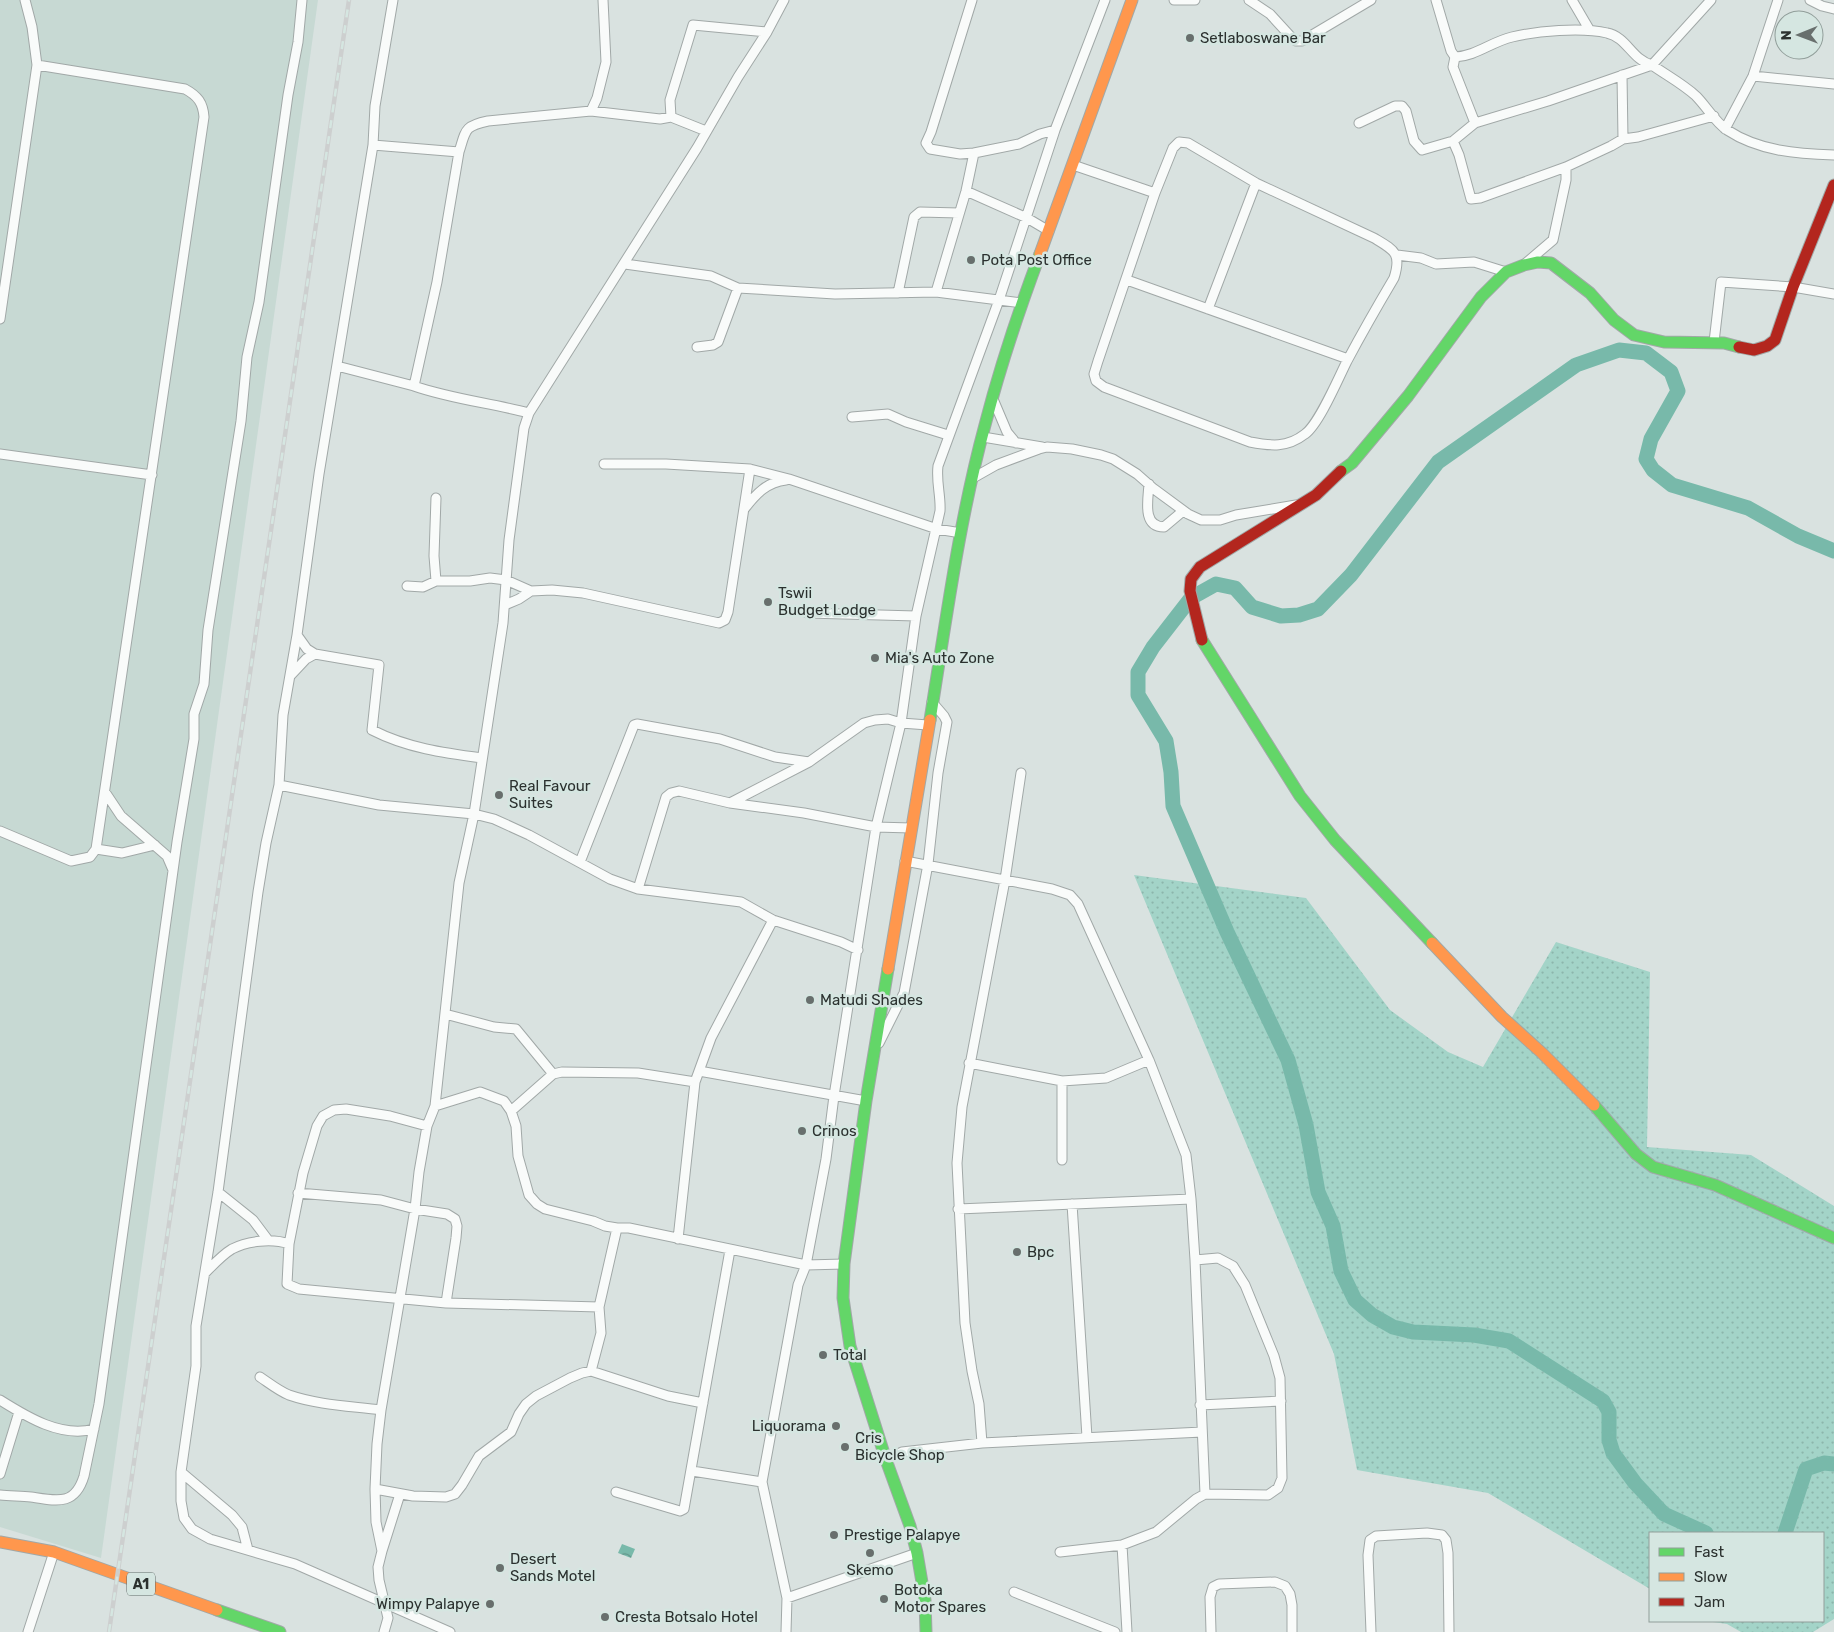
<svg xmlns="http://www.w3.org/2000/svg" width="1834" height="1632" viewBox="0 0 1834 1632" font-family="Rubik,sans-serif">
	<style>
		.built { fill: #c7d9d3 }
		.grass { fill: url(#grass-dots) }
		.water { fill: url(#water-waves) }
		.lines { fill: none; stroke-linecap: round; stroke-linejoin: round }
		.river { stroke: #78b9aa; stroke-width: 15 }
		.street-casing { stroke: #a1a8a7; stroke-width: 11 }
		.fast-casing { stroke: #a1a8a7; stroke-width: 13 }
		.slow-casing { stroke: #a1a8a7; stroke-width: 13 }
		.jam-casing { stroke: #a1a8a7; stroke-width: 13 }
		.street { stroke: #f9fbfa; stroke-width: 9 }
		.fast { stroke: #63d668; stroke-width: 11 }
		.slow { stroke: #ff974d; stroke-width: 11 }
		.jam { stroke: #b3261e; stroke-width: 11 }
		.rail-casing { stroke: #cdcfcf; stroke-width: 4.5 }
		.rail { stroke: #d5e6e1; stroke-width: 2.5; stroke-dasharray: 8; stroke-linecap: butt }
		.poi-dot { fill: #686f6d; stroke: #d5e6e1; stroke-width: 2 }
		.labels { text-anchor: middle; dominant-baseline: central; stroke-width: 5; stroke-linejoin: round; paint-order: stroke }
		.shield { fill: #d5e6e1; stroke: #5e6764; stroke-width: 1 }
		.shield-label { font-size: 14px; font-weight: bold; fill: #2b312f }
		.poi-label { font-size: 15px; fill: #2b312f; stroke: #d5e6e1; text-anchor: start }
	</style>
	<defs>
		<pattern id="grass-dots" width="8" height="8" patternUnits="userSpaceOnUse" patternTransform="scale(1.25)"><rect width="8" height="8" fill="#a3d4c8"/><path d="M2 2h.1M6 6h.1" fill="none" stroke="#8cb6ac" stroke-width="1.8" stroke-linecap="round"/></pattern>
		<pattern id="water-waves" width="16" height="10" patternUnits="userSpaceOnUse" patternTransform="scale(1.25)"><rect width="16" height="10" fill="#78b9aa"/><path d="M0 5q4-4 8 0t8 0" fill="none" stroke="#63978b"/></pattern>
	</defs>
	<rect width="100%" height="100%" fill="#d9e2e0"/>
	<!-- built -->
	<path class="built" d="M 0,0 L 318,0 L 101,1558 L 0,1527 Z"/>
	<!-- grass -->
	<path class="grass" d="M 1134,875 L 1306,898 L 1390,1010 L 1448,1052 L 1483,1067 L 1556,942 L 1650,972 L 1647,1147 L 1751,1155 L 1834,1206 L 1834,1619 L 1813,1632 L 1741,1632 L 1727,1624 L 1706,1621 L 1823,1621 L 1823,1533 L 1650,1533 L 1650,1589 L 1488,1493 L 1357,1470 L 1334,1354 Z"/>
	<!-- water -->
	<path class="water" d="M 622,1544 L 635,1549 L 631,1558 L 618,1553 Z"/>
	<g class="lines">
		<!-- river -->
		<path class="river" d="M 1706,1533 L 1664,1514 L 1635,1483 L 1613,1453 L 1609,1440 L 1609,1412 L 1603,1401 L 1509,1341 L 1474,1335 L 1413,1332 L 1393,1327 L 1372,1315 L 1355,1300 L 1341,1271 L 1333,1226 L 1318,1192 L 1306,1125 L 1288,1060 L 1227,932 L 1173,806 L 1171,772 L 1166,741 L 1138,695 L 1138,672 L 1153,647 L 1191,598 L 1216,584 L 1235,588 L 1252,607 L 1281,616 L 1299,615 L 1318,609 L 1351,575 L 1438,462 L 1576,365 L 1619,350 L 1646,353 L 1671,372 L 1678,391 L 1651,439 L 1646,459 L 1653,470 L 1672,485 L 1748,508 L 1798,536 L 1834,551
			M 1785,1533 L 1806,1469 L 1824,1463 L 1834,1464"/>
		<defs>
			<path id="street" d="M 393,0 L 375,106 L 373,145 L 319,474 L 297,635 L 283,715 L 279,785 L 266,843 L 258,892 L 218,1192 L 196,1326 L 196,1366 L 181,1472 L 181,1501 L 184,1518 L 192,1529 L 210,1539 L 295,1564 L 450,1632
				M 1174,0 L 1195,0
				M 1249,0 L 1270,14 L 1292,38 L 1296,41 L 1302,41 L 1371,0
				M 1436,0 L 1451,51 L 1455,57 C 1476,56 1491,42 1512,37 C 1537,31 1581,27 1607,33 C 1627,37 1632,60 1652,65 L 1711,0
				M 1572,0 L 1589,29
				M 1810,0 L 1822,6 L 1834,9
				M 1455,57 L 1453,67 L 1475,123
				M 1622,75 L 1623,139
				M 1753,76 L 1834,84
				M 591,111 L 597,98 L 606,62 L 603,0
				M 671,117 L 670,100 L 693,25 L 767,32
				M 1359,123 L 1395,106 L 1402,106 L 1406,111 L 1414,141 L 1422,150 L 1453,141 L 1475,123 L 1548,101 L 1652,65 C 1666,75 1683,84 1696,96 C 1706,106 1716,123 1727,130 C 1759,151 1797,154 1834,155
				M 1725,129 L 1753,76 L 1778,0
				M 1453,141 L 1459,155 L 1471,199 L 1480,198 L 1566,167 L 1611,146 L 1623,139 L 1638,137 L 1714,116
				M 1179,142 L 1188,143 L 1256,183 L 1374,238 C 1394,250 1402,253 1394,278 C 1378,305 1362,333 1347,361 C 1338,379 1319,424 1305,434 C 1287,448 1271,446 1250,442 L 1104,387 L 1096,381 L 1094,374 L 1098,361 L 1155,193 L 1173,148 Z
				M 373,145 L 459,152
				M 974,153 L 1019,144 L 1040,134 L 1055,130
				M 1073,165 L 1155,193
				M 966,191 L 1027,218 L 1049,231
				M 1397,255 L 1421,258 L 1436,264 L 1474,262 L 1506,272
				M 1526,263 L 1553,240 L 1566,180 L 1566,167
				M 625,264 L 711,276 L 738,288 L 835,294 L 936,292 L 1022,303
				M 1127,280 L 1348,359
				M 936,292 L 966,191 L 974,153 L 960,154 L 930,149 L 926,143 L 931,132 L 972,0
				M 898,293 L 914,217 L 920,212 L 959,213
				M 1208,309 L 1256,183
				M 0,319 L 37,65 L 32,27 L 25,0
				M 1714,342 L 1721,282 L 1793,287 L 1834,294
				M 697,347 L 713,345 L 718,342 L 738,288
				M 337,366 L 414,386
				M 993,399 L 1007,432 L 1016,443
				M 529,413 C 491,403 451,399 414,386 L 437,282 L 459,152 C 466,130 464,126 488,121 L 591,111 L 660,119 L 671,117 L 706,131
				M 852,417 L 888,414 L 906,422 L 948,435
				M 983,437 L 1042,447
				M 0,454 L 152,475
				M 604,464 L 666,464 L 750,469 L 789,479 L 937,529 L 961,533
				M 973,478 L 996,465 L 1039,449 L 1047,447 L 1072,449 L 1101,455 L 1113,459 L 1137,474 L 1154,489 L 1188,514 L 1201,520 L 1220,520 L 1236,515 L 1296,505
				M 1149,484 C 1148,500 1142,527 1164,527 L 1183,511
				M 745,508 C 756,494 767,482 786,480
				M 436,581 L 434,556 L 436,498
				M 407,586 L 423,587 L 436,581 L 470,581 L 490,578 L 506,580 L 531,591 L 552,590 L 583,593 L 719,623 L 725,620 L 728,612 L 750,469
				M 505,605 L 519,599 L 531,591
				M 807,613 L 916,616
				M 297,635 L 307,649 L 315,654 L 379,665 L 372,730 C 407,748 444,753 482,758
				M 291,675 L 306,659 L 315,654
				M 279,785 L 379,805 L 474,814 L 494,819 L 529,835 L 610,879 L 638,889 L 741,902 L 773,920 L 841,942 L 858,950
				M 105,792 L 121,816 L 167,856 L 173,870
				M 730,803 L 809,762 L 864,723 L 875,720 L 888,719 L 901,723 L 928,725
				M 0,831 L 71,861 L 90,857 L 96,849 L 204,117 C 203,103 198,96 185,89 L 37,65
				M 96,849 L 122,853 L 155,845
				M 905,861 L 1052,889 L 1070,895 L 1078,904 L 1149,1060 L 1186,1155 L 1191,1199 L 1195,1260 L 1205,1494
				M 580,862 L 634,725 L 637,724 L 720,739 L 775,757 L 809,762
				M 638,889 L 666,797 L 671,793 L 679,791 L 730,803 L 804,813 L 876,827 L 911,828
				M 445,1014 L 494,1027 L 516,1029 L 553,1074
				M 879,1043 L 904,993 L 928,864 L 938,773 L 947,722 L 944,716 L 932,702
				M 969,1063 L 1062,1081 L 1106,1078 L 1149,1060
				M 699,1071 L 866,1101
				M 435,1106 L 480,1092 L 504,1101 L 511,1111 L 516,1126 L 518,1156 L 529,1195 L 537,1204 L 545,1209 L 593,1221 L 605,1226 L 617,1228 L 629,1228 L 806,1265 L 844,1264
				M 511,1111 L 553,1074 L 562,1072 L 638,1073 L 695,1082
				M 1062,1160 L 1062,1081
				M 218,1192 L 253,1220 L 268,1240
				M 298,1193 L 381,1200 L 415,1209 L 447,1214 L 455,1219 L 457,1226 L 456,1238 L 446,1303
				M 1072,1204 L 1087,1437
				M 958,1209 L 1191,1199
				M 678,1239 L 695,1082 L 711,1038 L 773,920
				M 289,1244 L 303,1173 L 317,1126 L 323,1116 L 334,1110 L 346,1109 L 390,1116 L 427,1126
				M 205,1273 C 213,1265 222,1255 232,1249 C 247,1241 272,1238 289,1244 L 287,1284 L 299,1289 L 446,1303 L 599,1307
				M 591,1371 L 601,1333 L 599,1307 L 617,1228
				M 260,1377 C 269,1383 279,1391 289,1395 C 318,1405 350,1406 381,1410
				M 0,1400 C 27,1417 61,1438 94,1429
				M 1200,1405 L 1281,1401
				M 982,1443 L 979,1404 L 972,1371 L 965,1323 L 957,1163 L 962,1107 L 1005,880 L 1021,773
				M 886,1460 L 902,1452 L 982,1443 L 1202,1432
				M 692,1471 L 762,1482
				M 181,1472 L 232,1515 L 242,1527 L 248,1550
				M 0,1474 L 19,1412
				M 375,1489 L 413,1496 L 446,1497 L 455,1494 L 462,1485 L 479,1456 L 511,1432 L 519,1414 L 526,1404 L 536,1396 L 570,1378 L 582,1373 L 591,1371 L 668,1396 L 703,1403
				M 616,1492 L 680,1511 L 684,1509 L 730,1250
				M 0,1495 C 10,1496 21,1496 31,1497 C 57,1501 75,1506 84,1476 L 99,1404 L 177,842 L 194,739 L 194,714 L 204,684 L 208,630 L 241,421 L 247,357 L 259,302 L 288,95 L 298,42 L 302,0
				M 1122,1545 L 1127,1632
				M 382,1551 L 400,1494
				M 1060,1552 L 1122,1545 L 1156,1532 L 1196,1499 L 1205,1494 L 1268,1495 L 1278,1488 L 1282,1478 L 1280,1378 L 1274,1356 L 1245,1285 L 1233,1266 L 1218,1258 L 1195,1260
				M 1014,1592 L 1115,1632
				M 787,1598 L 917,1553
				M 28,1632 L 54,1552
				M 384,1632 L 388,1618 L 379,1580 L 378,1567 L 382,1551 L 376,1522 L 375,1489 L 377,1444 L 381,1410 L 415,1209 L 419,1172 L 427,1126 L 435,1106 L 459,883 L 474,814 L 503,623 L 509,540 L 524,428 L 529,413 L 697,148 L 738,77 L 767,32 L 784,0
				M 786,1632 L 787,1598 L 762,1482 L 798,1285 L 806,1265 L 826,1159 L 834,1096 L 876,827 L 901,723 L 916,616 L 940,511 C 941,496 936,482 938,466 L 999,300 L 1055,130 L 1105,0
				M 1211,1632 L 1210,1597 L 1213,1587 L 1219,1584 L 1275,1582 L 1285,1586 L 1290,1594 L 1292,1605 L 1292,1632
				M 1371,1632 L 1368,1555 L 1370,1540 L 1376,1536 L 1427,1533 L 1442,1535 L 1446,1540 L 1448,1553 L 1449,1632"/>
			<path id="fast" d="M 1341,471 L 1352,463 L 1408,396 L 1481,297 L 1506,272 L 1524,265 L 1538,262 L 1551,263 L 1590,293 L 1614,320 L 1634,335 L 1664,342 L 1724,343 L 1739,347
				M 1202,640 L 1300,796 L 1335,840 L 1432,943
				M 930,720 C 946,621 959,521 985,425 C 1000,367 1019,310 1040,254
				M 888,969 L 866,1101 L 844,1264 L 843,1298 L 850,1346 L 886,1460 L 910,1526 L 917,1553 L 925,1600 L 926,1632
				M 1594,1105 L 1636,1154 L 1653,1167 L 1715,1185 L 1834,1238
				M 217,1610 L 280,1632"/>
			<path id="slow" d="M 1040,254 L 1132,0
				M 1432,943 L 1502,1017 L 1542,1053 L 1594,1105
				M 888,969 L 930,720
				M 0,1542 L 54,1552 L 217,1610"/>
			<path id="jam" d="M 1739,347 L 1754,350 L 1767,346 L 1775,340 L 1793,287 L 1834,185
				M 1202,640 L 1190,591 L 1191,579 L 1200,567 L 1316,495 L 1341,471"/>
		</defs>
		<!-- street casing -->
		<use href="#street" class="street-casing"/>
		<!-- fast casing -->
		<use href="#fast" class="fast-casing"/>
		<!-- slow casing -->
		<use href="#slow" class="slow-casing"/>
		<!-- jam casing -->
		<use href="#jam" class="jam-casing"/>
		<!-- street -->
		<use href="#street" class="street"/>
		<!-- fast -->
		<use href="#fast" class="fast"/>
		<!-- slow -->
		<use href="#slow" class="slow"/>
		<!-- jam -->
		<use href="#jam" class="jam"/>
		<defs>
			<path id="rail" d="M 109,1632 L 349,0"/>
		</defs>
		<!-- rail casing -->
		<use href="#rail" class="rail-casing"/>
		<!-- rail -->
		<use href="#rail" class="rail"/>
	</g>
	<!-- markers -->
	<g class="poi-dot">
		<circle cx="1190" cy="38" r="5"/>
		<circle cx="971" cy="260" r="5"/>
		<circle cx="768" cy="602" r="5"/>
		<circle cx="875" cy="658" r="5"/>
		<circle cx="499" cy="795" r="5"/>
		<circle cx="810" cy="1000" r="5"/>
		<circle cx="802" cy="1131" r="5"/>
		<circle cx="1017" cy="1252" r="5"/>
		<circle cx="823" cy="1355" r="5"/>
		<circle cx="836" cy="1426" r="5"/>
		<circle cx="845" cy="1447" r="5"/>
		<circle cx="834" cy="1535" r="5"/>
		<circle cx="870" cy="1553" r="5"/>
		<circle cx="500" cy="1568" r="5"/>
		<circle cx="884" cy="1599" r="5"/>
		<circle cx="490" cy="1604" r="5"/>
		<circle cx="605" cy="1617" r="5"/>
	</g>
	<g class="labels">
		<!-- shield labels -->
		<rect class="shield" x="127" y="1572.5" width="28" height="23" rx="4"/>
		<g class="shield-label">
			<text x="141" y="1584">A1</text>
		</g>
		<!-- poi labels -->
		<g class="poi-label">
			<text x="1200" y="38">Setlaboswane Bar</text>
			<text x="981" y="260">Pota Post Office</text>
			<text x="778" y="593">Tswii<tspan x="778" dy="17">Budget Lodge</tspan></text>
			<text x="885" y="658">Mia's Auto Zone</text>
			<text x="509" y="786">Real Favour<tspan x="509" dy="17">Suites</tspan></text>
			<text x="820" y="1000">Matudi Shades</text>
			<text x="812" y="1131">Crinos</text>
			<text x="1027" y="1252">Bpc</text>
			<text x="833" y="1355">Total</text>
			<text x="826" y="1426" text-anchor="end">Liquorama</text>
			<text x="855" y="1438">Cris<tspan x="855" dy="17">Bicycle Shop</tspan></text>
			<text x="844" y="1535">Prestige Palapye</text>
			<text x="510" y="1559">Desert<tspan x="510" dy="17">Sands Motel</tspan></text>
			<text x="870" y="1570" text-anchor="middle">Skemo</text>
			<text x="894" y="1590">Botoka<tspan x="894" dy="17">Motor Spares</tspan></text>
			<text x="480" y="1604" text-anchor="end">Wimpy Palapye</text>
			<text x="615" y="1617">Cresta Botsalo Hotel</text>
		</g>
	</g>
	<!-- legend -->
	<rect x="1649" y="1532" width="175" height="90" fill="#d5e6e1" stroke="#919e9a"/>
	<rect x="1659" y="1548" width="25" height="8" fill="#63d668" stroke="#919e9a"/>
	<text x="1694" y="1557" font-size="15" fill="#2b312f">Fast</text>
	<rect x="1659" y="1573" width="25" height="8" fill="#ff974d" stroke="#919e9a"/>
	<text x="1694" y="1582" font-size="15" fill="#2b312f">Slow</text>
	<rect x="1659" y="1598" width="25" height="8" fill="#b3261e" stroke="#919e9a"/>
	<text x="1694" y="1607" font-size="15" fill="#2b312f">Jam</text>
	<!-- north arrow -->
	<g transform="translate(1799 35) rotate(269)"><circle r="24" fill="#d5e6e1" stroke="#919e9a"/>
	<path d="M0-4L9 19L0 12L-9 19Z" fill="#686f6d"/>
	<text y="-8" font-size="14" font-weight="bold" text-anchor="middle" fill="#2b312f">N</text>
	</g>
</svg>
